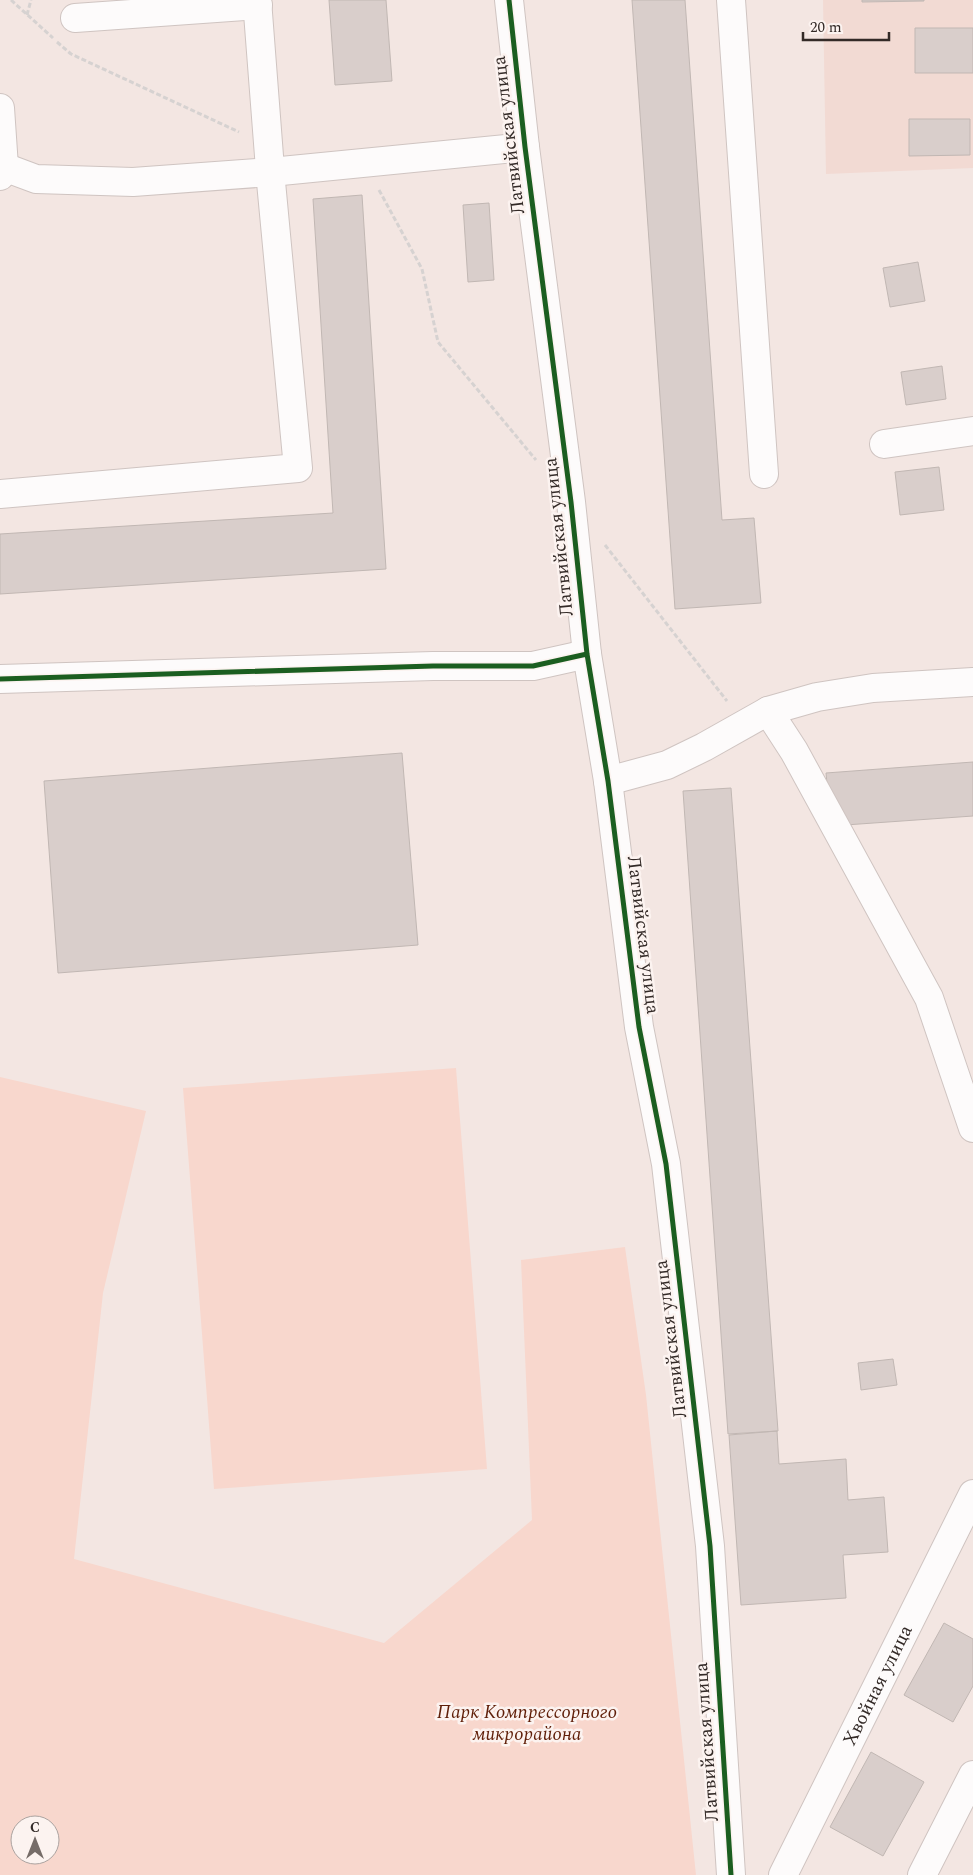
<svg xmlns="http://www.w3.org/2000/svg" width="973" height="1875" viewBox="0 0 973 1875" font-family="Spectral,serif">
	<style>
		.built { fill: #f2dad3 }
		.green { fill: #f8d7cd; fill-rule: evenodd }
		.building { fill: #d9cecb; stroke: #c1b7b3 }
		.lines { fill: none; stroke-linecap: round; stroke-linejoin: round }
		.minor-casing { stroke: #cfc4c1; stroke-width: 30 }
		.path { stroke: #d6d2d1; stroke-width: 3; stroke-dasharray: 5 2.5; stroke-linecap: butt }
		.minor { stroke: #fdfbfb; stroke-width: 28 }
		.cycleway-casing { stroke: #fcf3f0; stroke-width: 8 }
		.cycleway { stroke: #1b5e20; stroke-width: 5 }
		.labels { text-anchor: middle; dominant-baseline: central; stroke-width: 5; stroke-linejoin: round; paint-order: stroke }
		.street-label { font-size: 19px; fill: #332a27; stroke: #fcf3f0 }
		.park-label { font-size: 19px; font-style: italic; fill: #601f09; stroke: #fcf3f0 }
	</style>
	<rect width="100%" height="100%" fill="#f3e6e2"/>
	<!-- built -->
	<path class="built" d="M 823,0 L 973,0 L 973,168 L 826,174 Z"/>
	<!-- green -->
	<path class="green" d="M 456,1068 L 487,1469 L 214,1489 L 183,1088 Z
		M 0,1077 L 146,1111 L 103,1293 L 74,1559 L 384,1643 L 532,1520 L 521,1260 L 625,1247 L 646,1395 L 696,1875 L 0,1875 ZM 20,1825 L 50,1825 L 50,1855 L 20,1855 Z"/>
	<!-- building -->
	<path class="building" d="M 329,0 L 386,0 L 392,81 L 335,85 Z
		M 632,0 L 685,0 L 722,520 L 754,518 L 761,603 L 675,609 Z
		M 862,0 L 924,0 L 924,1 L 862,2 Z
		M 915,28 L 973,28 L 973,73 L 915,73 Z
		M 909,119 L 970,119 L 970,155 L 909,156 Z
		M 362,195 L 386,569 L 0,594 L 0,534 L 333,513 L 313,199 Z
		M 489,203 L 494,280 L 468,282 L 463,205 Z
		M 918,262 L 925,301 L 890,307 L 883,268 Z
		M 942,366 L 946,399 L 906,405 L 901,372 Z
		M 939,467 L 944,510 L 900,515 L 895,472 Z
		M 402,753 L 418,945 L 58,973 L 44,781 Z
		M 973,762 L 973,816 L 831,826 L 826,773 Z
		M 731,788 L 778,1431 L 728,1434 L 683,791 Z
		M 893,1359 L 897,1385 L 861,1390 L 858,1363 Z
		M 777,1431 L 779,1464 L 846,1459 L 848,1500 L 884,1497 L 888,1552 L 843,1555 L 846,1598 L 741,1605 L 729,1435 Z
		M 944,1623 L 973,1639 L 973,1686 L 953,1722 L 904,1695 Z
		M 871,1752 L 924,1782 L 883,1856 L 830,1827 Z"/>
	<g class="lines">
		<defs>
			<g id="minor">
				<path d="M 509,0 L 525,147 L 571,502 L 587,654 L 608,781 L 639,1027 L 666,1164 L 710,1546 L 731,1875"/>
				<path d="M 731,0 L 764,474"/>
				<path d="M 75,18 L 258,5"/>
				<path d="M 0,108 L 4,167 L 0,176"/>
				<path d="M 4,167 L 36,179 L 133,182 L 271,172 L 525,147"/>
				<path d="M 884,444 L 973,431"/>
				<path d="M 0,494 L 298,468 L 271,182 L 257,0"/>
				<path d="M 0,679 L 433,666 L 533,666 L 587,654"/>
				<path d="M 768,711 L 794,751 L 929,998 L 973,1128"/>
				<path d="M 608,781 L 667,765 L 704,747 L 768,711 L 817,697 L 873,688 L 973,682"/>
				<path id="s1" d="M 783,1875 L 973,1494"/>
				<path d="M 922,1875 L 973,1775"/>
			</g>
		</defs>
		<!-- minor casing -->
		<use href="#minor" class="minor-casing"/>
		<!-- path -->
		<path class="path" d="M 11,0 L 53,38
			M 27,15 L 31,0
			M 57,42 L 71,54 L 239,132
			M 379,190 L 422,269 L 438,342 L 536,460
			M 605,545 L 727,701"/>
		<!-- minor -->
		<use href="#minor" class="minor"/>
		<defs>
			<path id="cycleway" d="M 509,0 L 525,147 L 571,502 L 587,654 L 608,781 L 639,1027 L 666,1164 L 710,1546 L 731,1875
				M 0,679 L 433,666 L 533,666 L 587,654"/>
		</defs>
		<!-- cycleway casing -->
		<use href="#cycleway" class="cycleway-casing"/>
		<!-- cycleway -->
		<use href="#cycleway" class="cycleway"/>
	</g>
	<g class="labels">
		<!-- street labels -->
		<g class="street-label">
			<text transform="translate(509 135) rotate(-97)">Латвийская улица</text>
			<text transform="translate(559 537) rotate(-96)">Латвийская улица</text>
			<text transform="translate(643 935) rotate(83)">Латвийская улица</text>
			<text transform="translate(671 1339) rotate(-97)">Латвийская улица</text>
			<text stroke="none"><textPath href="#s1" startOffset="212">Хвойная улица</textPath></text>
			<text transform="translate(707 1742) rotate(-94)">Латвийская улица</text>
		</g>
		<!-- park labels -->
		<g class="park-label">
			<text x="527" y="1712">Парк Компрессорного<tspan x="527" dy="22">микрорайона</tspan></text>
		</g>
	</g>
	<!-- north arrow -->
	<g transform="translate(35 1840)"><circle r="24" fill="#fcf3f0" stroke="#aca3a0"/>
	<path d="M0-4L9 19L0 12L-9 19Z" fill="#766c68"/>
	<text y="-8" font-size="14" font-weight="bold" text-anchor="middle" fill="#332a27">С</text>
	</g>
	<!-- scale -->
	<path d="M803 32v8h86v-8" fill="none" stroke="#332a27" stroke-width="2.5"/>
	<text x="810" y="32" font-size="15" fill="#332a27" stroke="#fcf3f0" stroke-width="4" paint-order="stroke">20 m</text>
</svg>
